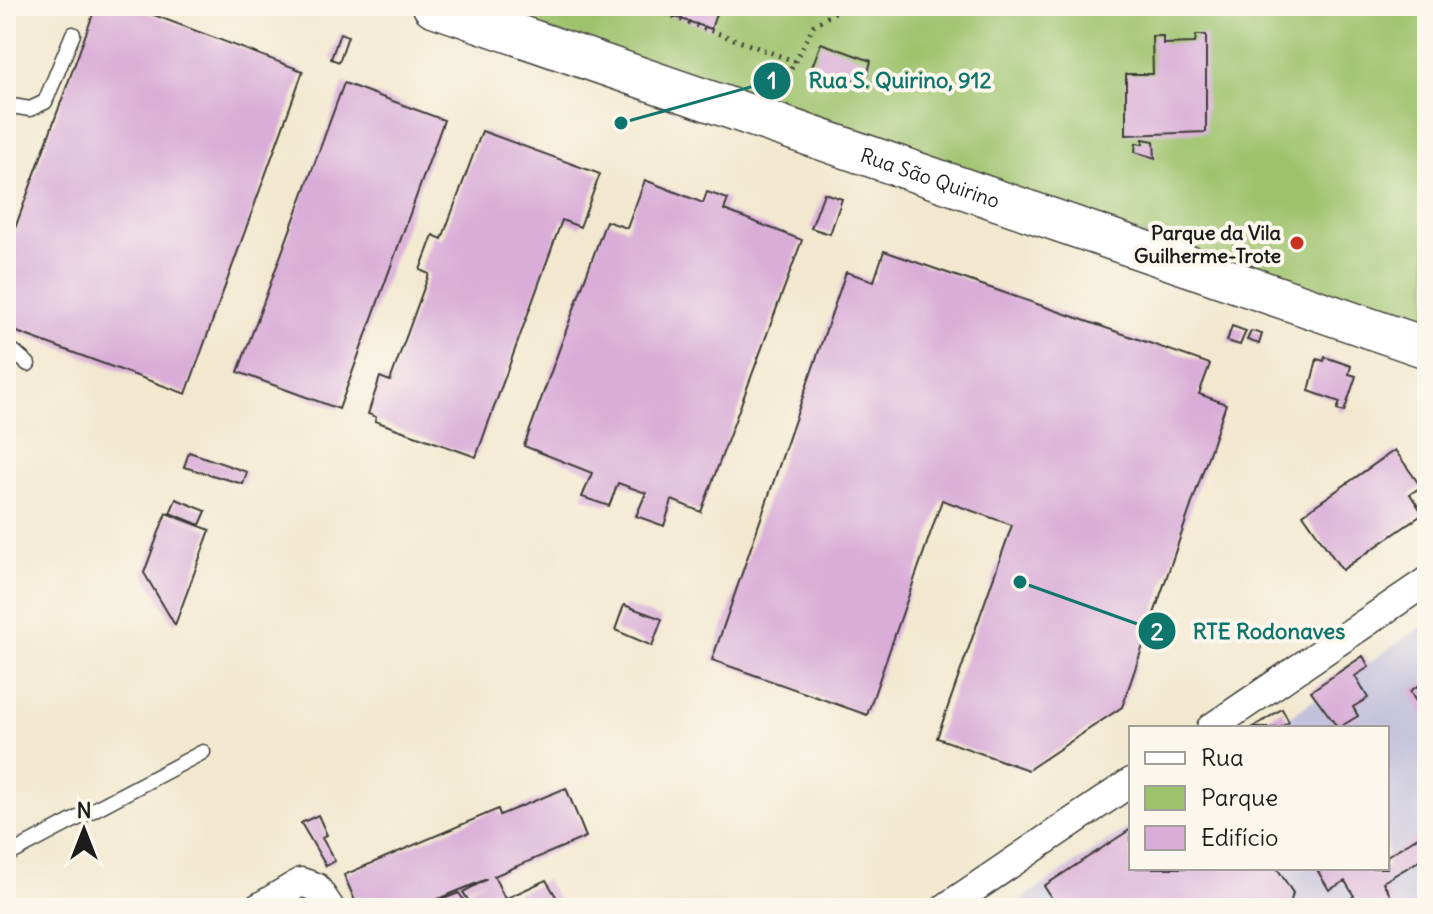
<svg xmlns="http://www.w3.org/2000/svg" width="1433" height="914" viewBox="0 0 1433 914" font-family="Delius,sans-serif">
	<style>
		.industrial { fill: #c3c1db }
		.green { fill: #9dc26c; stroke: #5c6f44; stroke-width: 2 }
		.building { fill: #d9add8 }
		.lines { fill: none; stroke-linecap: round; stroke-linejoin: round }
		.lane-casing { stroke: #3c3b37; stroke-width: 17 }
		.street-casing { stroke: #3c3b37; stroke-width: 31 }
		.secondary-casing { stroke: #3c3b37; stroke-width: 43 }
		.path { stroke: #3c3b37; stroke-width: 5; stroke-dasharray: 2 6; stroke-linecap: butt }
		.lane { stroke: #fff; stroke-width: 14 }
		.street { stroke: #fff; stroke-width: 28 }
		.secondary { stroke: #fff; stroke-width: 40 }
		.poi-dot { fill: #c8321e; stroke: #fbf7ec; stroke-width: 3 }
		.labels { text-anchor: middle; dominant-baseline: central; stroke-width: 8; stroke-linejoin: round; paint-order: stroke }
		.street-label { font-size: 20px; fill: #1c1c1c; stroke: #fbf7ec }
		.poi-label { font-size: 20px; font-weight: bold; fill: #1c1c1c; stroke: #fbf7ec; text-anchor: end }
		.leader { fill: none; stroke: #0f766e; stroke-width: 3 }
		.callout-dot { fill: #0f766e; stroke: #fbf7ec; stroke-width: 3 }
		.mark-label { font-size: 24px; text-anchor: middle; font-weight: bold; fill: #fff }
		.callout-label { font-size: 22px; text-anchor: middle; font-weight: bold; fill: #0f766e; stroke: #fbf7ec; stroke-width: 8; stroke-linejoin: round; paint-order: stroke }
	</style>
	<rect width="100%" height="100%" fill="#fbf7ec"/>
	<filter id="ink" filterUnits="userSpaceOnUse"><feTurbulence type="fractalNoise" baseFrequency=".0125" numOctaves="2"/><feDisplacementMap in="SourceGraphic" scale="16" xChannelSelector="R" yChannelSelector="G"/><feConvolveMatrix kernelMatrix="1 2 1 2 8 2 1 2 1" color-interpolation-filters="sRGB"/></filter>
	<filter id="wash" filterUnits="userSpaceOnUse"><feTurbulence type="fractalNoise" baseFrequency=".006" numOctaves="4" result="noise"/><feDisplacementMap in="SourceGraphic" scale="32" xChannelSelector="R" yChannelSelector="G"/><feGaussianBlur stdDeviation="1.8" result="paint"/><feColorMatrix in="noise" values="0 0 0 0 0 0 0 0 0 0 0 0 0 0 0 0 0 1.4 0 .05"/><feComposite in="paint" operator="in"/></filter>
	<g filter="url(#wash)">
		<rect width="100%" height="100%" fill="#f2e8cf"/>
		<!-- industrial -->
		<path class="industrial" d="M 1427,623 L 1427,908 L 1009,908 L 1131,825 L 1131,868 L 1387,868 L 1387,728 L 1273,728 Z"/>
		<!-- green -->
		<path class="green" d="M 480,6 L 1427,6 L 1427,333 Z"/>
		<g id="blocks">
			<!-- building -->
			<path class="building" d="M 96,6 L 130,6 L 303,71 L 186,394 L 6,328 L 6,314 L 14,294 L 6,290 L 6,253 Z
				M 672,6 L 701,6 L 717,11 L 711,29 L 669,15 Z
				M 340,33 L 348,36 L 339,62 L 331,59 Z
				M 1196,35 L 1206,35 L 1206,132 L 1126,135 L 1126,74 L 1153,74 L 1152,36 L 1163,36 L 1163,44 L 1195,43 Z
				M 821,43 L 871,61 L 865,84 L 812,67 Z
				M 344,83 L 444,120 L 339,409 L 238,372 Z
				M 482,131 L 600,174 L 580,227 L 562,220 L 476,457 L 375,421 L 376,417 L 368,414 L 380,377 L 390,381 L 429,274 L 420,270 L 433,235 L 442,239 Z
				M 1143,139 L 1154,141 L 1155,158 L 1135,152 L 1136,143 L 1143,144 Z
				M 645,180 L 703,203 L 707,192 L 728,199 L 724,210 L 802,240 L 701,512 L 672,500 L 664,526 L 636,516 L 646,493 L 618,483 L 609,506 L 582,497 L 592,473 L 524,446 L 606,221 L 627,228 Z
				M 824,193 L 842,199 L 830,234 L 811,228 Z
				M 884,251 L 1210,364 L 1199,394 L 1226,404 L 1122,707 L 1028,770 L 937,738 L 1012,525 L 942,500 L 867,715 L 712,660 L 846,272 L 874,281 Z
				M 1232,326 L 1246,331 L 1240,345 L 1227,341 Z
				M 1251,331 L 1262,334 L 1259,344 L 1247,340 Z
				M 1325,357 L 1351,366 L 1349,374 L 1356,376 L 1344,412 L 1337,410 L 1340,402 L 1309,391 L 1317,359 L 1324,361 Z
				M 1395,450 L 1421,487 L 1410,494 L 1423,514 L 1342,570 L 1303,514 Z
				M 189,452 L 247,472 L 243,484 L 184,467 Z
				M 176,499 L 206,511 L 200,525 L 170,513 Z
				M 166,513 L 210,530 L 175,625 L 144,573 Z
				M 624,605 L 662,619 L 652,646 L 615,630 Z
				M 1363,656 L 1369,667 L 1355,676 L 1368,698 L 1353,707 L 1358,716 L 1338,728 L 1311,691 Z
				M 1423,683 L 1427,690 L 1427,721 L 1410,691 Z
				M 1282,709 L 1289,722 L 1280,728 L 1252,728 Z
				M 566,788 L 586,837 L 494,876 L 505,899 L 546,880 L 563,908 L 473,908 L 463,892 L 487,879 L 416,908 L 358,908 L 344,875 L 498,809 L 500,815 Z
				M 318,815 L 327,835 L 322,838 L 335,861 L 326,866 L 301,823 Z
				M 1131,829 L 1131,868 L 1277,868 L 1293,893 L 1289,908 L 1051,908 L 1056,905 L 1044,886 Z
				M 1418,837 L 1427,856 L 1383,882 L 1397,908 L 1339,908 L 1354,896 L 1345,881 L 1329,890 L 1316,868 L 1387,868 L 1387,856 Z
				M 459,893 L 469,908 L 420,908 Z"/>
		</g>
	</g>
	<g filter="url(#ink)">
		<use href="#blocks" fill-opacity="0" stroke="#3c3b37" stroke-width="2"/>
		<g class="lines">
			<defs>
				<path id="lane" d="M 6,105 L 30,109 L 45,102 L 73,34
					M 6,345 L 28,364
					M 6,856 L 203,752"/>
				<path id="street" d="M 1211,728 L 1427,581
					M 258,908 L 301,882 L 316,887 L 330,908
					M 945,908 L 1131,782"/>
				<g id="secondary">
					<path id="s1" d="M 433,6 L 1427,348"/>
				</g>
			</defs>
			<!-- lane casing -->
			<use href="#lane" class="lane-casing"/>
			<!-- street casing -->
			<use href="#street" class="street-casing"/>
			<!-- secondary casing -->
			<use href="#secondary" class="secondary-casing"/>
			<!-- path -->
			<path class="path" d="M 643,6 L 794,61
				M 780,90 L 814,25 L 845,6"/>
			<!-- lane -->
			<use href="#lane" class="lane"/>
			<!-- street -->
			<use href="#street" class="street"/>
			<!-- secondary -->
			<use href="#secondary" class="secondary"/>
		</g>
	</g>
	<!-- markers -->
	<circle class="poi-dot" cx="1297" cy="243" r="8"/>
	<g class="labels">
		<!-- street labels -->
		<g class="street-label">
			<text stroke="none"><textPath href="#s1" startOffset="526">Rua São Quirino</textPath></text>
		</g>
		<!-- poi labels -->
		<g class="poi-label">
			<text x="1281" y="232">Parque da Vila<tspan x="1281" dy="23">Guilherme-Trote</tspan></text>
		</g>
	</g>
	<!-- callouts -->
	<path class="leader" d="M621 123L772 81M1020 582L1157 631"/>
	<g class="callout-dot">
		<circle cx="621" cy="123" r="8"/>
		<circle cx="1020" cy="582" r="8"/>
		<circle cx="772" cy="81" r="20"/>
		<circle cx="1157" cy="631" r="20"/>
	</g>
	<g class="mark-label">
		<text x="772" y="89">1</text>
		<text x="1157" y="640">2</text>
	</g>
	<g class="callout-label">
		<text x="900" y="88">Rua S. Quirino, 912</text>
		<text x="1269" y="639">RTE Rodonaves</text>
	</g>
	<!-- margin -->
	<rect width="1433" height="914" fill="none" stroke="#fbf7ec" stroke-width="32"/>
	<!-- legend -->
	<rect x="1129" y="726" width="260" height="144" fill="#fbf7ec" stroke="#a29f99" stroke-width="2"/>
	<rect x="1145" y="752" width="40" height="12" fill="#ffffff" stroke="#a29f99" stroke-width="2"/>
	<text x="1201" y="766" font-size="24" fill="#1c1c1c">Rua</text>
	<rect x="1145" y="786" width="40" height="24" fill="#9dc26c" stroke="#a29f99" stroke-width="2"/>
	<text x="1201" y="806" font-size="24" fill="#1c1c1c">Parque</text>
	<rect x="1145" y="826" width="40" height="24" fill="#d9add8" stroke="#a29f99" stroke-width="2"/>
	<text x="1201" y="846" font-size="24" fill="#1c1c1c">Edifício</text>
	<!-- north arrow -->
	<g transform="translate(84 830)" stroke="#fbf7ec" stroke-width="6" paint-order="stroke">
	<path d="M0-6L14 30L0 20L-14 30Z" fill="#1c1c1c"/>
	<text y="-12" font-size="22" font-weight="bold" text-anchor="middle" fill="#1c1c1c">N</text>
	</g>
</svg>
